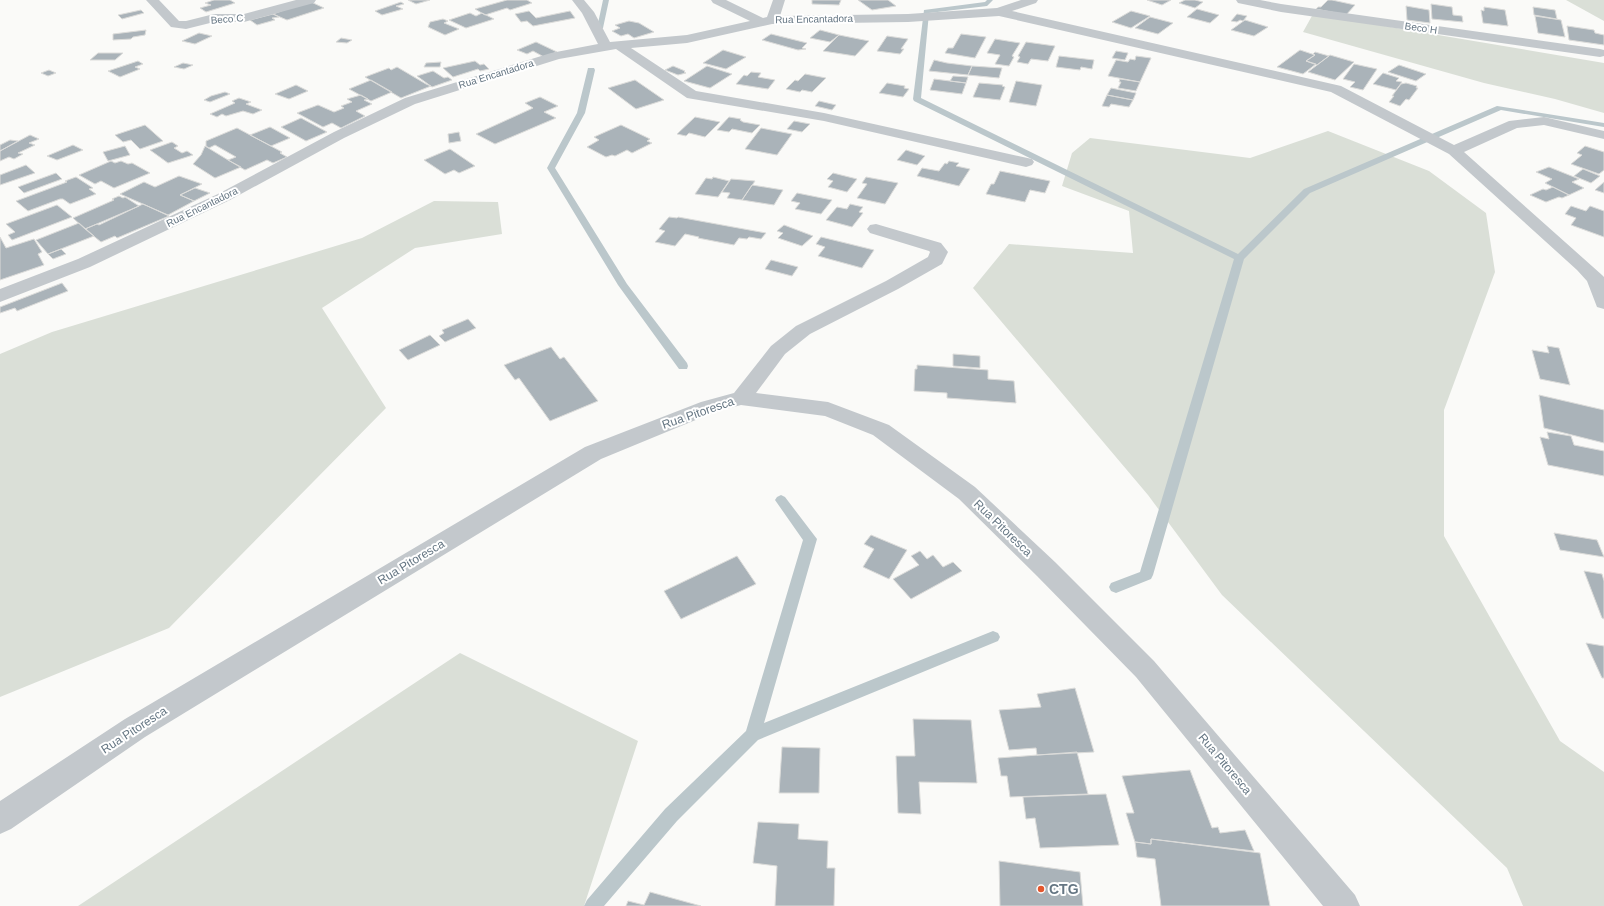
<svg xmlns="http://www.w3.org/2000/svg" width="1604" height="906" viewBox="0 0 1604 906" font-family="Helvetica,sans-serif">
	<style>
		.green { fill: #dadfd7 }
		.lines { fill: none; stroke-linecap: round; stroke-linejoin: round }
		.stream { fill: #bbc7cb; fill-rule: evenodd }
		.building { fill: #aab3b9; stroke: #dcdcda }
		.minor { fill: #c3c8cc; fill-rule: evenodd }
		.poi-dot { fill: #e4572e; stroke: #fff; stroke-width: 1.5 }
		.labels { text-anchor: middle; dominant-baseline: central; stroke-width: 4; stroke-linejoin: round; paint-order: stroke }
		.far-street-label { font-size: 10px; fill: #657683; stroke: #fff }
		.street-label { font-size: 12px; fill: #657683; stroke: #fff }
		.near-poi-label { font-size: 14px; font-weight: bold; fill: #657683; stroke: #fff; text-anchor: start }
	</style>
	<rect width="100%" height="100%" fill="#fafaf8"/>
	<!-- green -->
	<path class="green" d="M 1566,0 L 1604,0 L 1604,21 Z
		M 1313,14 L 1604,63 L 1604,113 L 1555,99 L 1484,83 L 1303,32 Z
		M 1328,131 L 1429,171 L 1486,213 L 1495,272 L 1444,410 L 1444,536 L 1560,741 L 1604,772 L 1604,906 L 1523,906 L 1507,868 L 1222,595 L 1148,495 L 973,288 L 1009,244 L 1133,253 L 1129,211 L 1062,186 L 1072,153 L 1090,138 L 1250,158 Z
		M 434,201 L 498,202 L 502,234 L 415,248 L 322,308 L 386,408 L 169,628 L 0,697 L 0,354 L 52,332 L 362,238 Z
		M 460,653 L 638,741 L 584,906 L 78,906 Z"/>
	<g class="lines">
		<!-- stream -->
		<path class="stream" d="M 603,0 L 609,0 L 603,28 L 600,30 L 597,28 Z
			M 987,0 L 993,0 L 987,6 L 929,13 L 921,98 L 1238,254 L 1304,189 L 1497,106 L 1604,123 L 1604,127 L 1501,110 L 1310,193 L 1244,259 L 1153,575 L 1151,579 L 1116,593 L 1111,591 L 1109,587 L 1111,583 L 1140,572 L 1234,259 L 914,101 L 913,99 L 924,10 L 985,2 Z
			M 588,68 L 594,68 L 595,70 L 585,113 L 555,168 L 627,284 L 687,363 L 688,366 L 687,369 L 679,369 L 618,285 L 547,168 L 577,113 Z
			M 781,495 L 785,497 L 817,539 L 764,723 L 988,633 L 993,631 L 998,633 L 1000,637 L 998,641 L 758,740 L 677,821 L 604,906 L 584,906 L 587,900 L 665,809 L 746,731 L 803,540 L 775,500 L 777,497 Z"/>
	</g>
	<!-- building -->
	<path class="building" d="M 214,0 L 230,0 L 235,3 L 206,12 L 200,8 L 211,5 L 205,3 Z
		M 408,0 L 430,0 L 416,4 Z
		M 507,0 L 527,0 L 532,3 L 510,10 L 507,8 L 485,15 L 475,9 Z
		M 812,0 L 841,0 L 839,5 L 812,4 Z
		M 858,0 L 888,0 L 896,6 L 872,10 Z
		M 1147,0 L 1171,0 L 1162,5 Z
		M 1185,0 L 1195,0 L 1203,2 L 1195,8 L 1179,3 Z
		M 1328,0 L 1332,0 L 1355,5 L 1346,15 L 1316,9 L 1318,7 L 1321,7 Z
		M 309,1 L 324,8 L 287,20 L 273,14 Z
		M 401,2 L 404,4 L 396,6 L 403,9 L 382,15 L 375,11 Z
		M 1431,4 L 1452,7 L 1453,15 L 1462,16 L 1463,22 L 1432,19 Z
		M 1406,6 L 1429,10 L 1430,23 L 1407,20 Z
		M 1484,7 L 1505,10 L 1508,26 L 1483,23 L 1481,10 L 1484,11 Z
		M 1533,7 L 1555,10 L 1557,19 L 1534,15 Z
		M 1197,9 L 1219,15 L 1210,23 L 1187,17 Z
		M 141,10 L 144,13 L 122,19 L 118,15 Z
		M 529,11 L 536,18 L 570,11 L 575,18 L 533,26 L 527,21 L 521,22 L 515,14 Z
		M 1131,11 L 1150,16 L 1131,28 L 1112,22 Z
		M 470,13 L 476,16 L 482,13 L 494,19 L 466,28 L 449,20 Z
		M 273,14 L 279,17 L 272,18 L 275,20 L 257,25 L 250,20 Z
		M 1237,14 L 1247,16 L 1243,21 L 1240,20 L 1237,22 L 1231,21 Z
		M 1535,16 L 1561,20 L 1565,37 L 1538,33 Z
		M 1150,17 L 1173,23 L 1158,34 L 1135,28 Z
		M 443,19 L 448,21 L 444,23 L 459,29 L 445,35 L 428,27 L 430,22 Z
		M 1245,20 L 1268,27 L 1254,36 L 1231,30 Z
		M 629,21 L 639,23 L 654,32 L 634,38 L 628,34 L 621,36 L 612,31 L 620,28 L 615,25 Z
		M 1567,26 L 1594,30 L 1595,33 L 1604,35 L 1604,45 L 1569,40 Z
		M 146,30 L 145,35 L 133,37 L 131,39 L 113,40 L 113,34 Z
		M 820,30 L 839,35 L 830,42 L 810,38 Z
		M 199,33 L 212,36 L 195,44 L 182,41 Z
		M 771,34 L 807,43 L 802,48 L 806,49 L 798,50 L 762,40 Z
		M 961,34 L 986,37 L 975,58 L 945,53 L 948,48 L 953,48 Z
		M 839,35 L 869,41 L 855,56 L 823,51 Z
		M 887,36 L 908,39 L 901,49 L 904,49 L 900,54 L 877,51 Z
		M 341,38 L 352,40 L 347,43 L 336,42 Z
		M 995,39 L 1020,43 L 1012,56 L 1014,57 L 1009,66 L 995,64 L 1000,55 L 987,53 Z
		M 536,42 L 557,52 L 544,57 L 533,51 L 527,54 L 517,50 Z
		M 1026,42 L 1055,46 L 1048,61 L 1031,59 L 1028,64 L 1017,62 L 1020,57 L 1018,56 Z
		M 723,50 L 746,57 L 726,69 L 703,63 Z
		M 1300,50 L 1315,55 L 1306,61 L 1316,64 L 1303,74 L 1277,67 Z
		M 1116,51 L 1128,53 L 1125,60 L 1112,58 Z
		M 1315,52 L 1329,56 L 1317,65 L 1306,61 L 1315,55 L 1313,54 Z
		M 98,53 L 123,53 L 115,60 L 90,60 Z
		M 1330,55 L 1354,62 L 1335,80 L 1308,72 Z
		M 1059,56 L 1094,60 L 1092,69 L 1081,67 L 1080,70 L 1056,67 Z
		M 1136,56 L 1151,58 L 1140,82 L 1108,76 L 1116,60 L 1128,62 L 1130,59 L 1135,60 Z
		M 934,60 L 947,63 L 972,66 L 968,75 L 929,71 Z
		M 138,61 L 143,64 L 135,67 L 140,69 L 120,77 L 108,71 Z
		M 475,61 L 480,65 L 484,64 L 489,69 L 480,71 L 478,69 L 453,77 L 443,68 Z
		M 441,62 L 440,67 L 424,67 L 426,63 Z
		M 183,63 L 193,65 L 184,69 L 174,67 Z
		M 1354,64 L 1377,69 L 1363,90 L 1350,87 L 1355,82 L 1343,79 Z
		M 1399,65 L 1426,74 L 1416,81 L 1388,72 Z
		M 673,66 L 685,71 L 684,72 L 686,73 L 678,75 L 665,70 Z
		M 707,66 L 732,74 L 710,88 L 684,81 Z
		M 972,66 L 1002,68 L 999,78 L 968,75 Z
		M 397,67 L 426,84 L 431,86 L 401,98 L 365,77 L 389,68 L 391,70 Z
		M 49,70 L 56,73 L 48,76 L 41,73 Z
		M 433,71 L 444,78 L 448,77 L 452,80 L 432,87 L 417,76 Z
		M 751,72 L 761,73 L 758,77 L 775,80 L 768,89 L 736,84 L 744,75 L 747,76 Z
		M 1383,73 L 1399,78 L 1396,81 L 1402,82 L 1396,90 L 1373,84 Z
		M 805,74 L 826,78 L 812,92 L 802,90 L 800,92 L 786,89 L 795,80 L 798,81 Z
		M 953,76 L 968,77 L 966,83 L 950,81 Z
		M 934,79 L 966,83 L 962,94 L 930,90 Z
		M 1120,79 L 1140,82 L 1136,91 L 1118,88 L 1121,82 L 1119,82 Z
		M 371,80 L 392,92 L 371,101 L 349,89 Z
		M 635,80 L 664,100 L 636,109 L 608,88 Z
		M 1016,81 L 1042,85 L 1036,106 L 1009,102 Z
		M 887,83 L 905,86 L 904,88 L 909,89 L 903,97 L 879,93 Z
		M 979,83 L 1003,85 L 1002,86 L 1005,87 L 1000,100 L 973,97 Z
		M 1406,83 L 1417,86 L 1416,88 L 1418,88 L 1409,100 L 1406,99 L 1400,106 L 1389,102 L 1394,96 L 1392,96 L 1401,84 Z
		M 296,85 L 308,91 L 289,99 L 275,94 Z
		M 1111,88 L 1136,93 L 1133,100 L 1107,95 Z
		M 225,92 L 230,94 L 210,102 L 204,100 L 211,96 Z
		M 361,95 L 368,99 L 364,100 L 372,104 L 356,111 L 365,116 L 341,128 L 332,123 L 323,127 L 297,113 L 318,105 L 334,112 L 344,108 L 341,106 L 352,102 L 347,99 Z
		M 1107,95 L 1133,100 L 1129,107 L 1111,104 L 1109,107 L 1102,106 Z
		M 540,97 L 558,106 L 544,112 L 556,118 L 495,144 L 476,134 L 533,108 L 525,103 Z
		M 239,98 L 251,102 L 246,104 L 262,110 L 253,114 L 243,111 L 226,116 L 222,114 L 217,117 L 210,114 L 235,103 L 232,101 Z
		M 819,101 L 836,105 L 832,110 L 815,106 Z
		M 695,117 L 720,122 L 705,137 L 689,133 L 686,136 L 677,134 Z
		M 729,117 L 741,119 L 740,120 L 743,122 L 760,125 L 752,133 L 732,129 L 729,132 L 717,130 Z
		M 301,118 L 327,132 L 306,141 L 281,127 Z
		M 794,121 L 810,124 L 802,132 L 787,129 Z
		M 145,125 L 163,141 L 140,149 L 131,140 L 123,142 L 115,135 Z
		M 621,125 L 650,139 L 647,141 L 652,143 L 632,153 L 627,150 L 615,156 L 612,155 L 606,157 L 587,147 L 599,140 L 594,137 Z
		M 270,127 L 290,138 L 271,146 L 250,135 Z
		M 237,128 L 282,152 L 280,153 L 287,157 L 273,163 L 267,160 L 245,170 L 228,160 L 236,157 L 215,145 L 209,148 L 206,146 L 206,141 Z
		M 761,128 L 792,134 L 777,155 L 745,149 Z
		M 459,132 L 461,141 L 449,143 L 448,134 Z
		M 30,135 L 39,139 L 29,143 L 35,145 L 18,153 L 23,154 L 14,159 L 9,157 L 0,161 L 0,151 Z
		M 10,140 L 18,141 L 0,151 L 0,145 Z
		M 172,142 L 178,146 L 174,148 L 182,153 L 187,151 L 193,155 L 168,163 L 150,150 Z
		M 73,145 L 83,150 L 57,160 L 47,156 Z
		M 125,146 L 130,155 L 108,161 L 103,152 Z
		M 205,146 L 228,160 L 241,167 L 215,178 L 193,164 L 201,155 Z
		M 1585,146 L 1604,152 L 1604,170 L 1599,174 L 1571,164 L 1582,155 L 1577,153 Z
		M 450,149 L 475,166 L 459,173 L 454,170 L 445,174 L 424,160 Z
		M 906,150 L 925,156 L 917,165 L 897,160 Z
		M 111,161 L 115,163 L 121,161 L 128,164 L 132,163 L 150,173 L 114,188 L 101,181 L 95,184 L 79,175 Z
		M 949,161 L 959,163 L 956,166 L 970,169 L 959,186 L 917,176 L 922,168 L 939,171 L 945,163 L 947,164 Z
		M 26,165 L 35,173 L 0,185 L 0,175 Z
		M 1549,167 L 1579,179 L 1572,182 L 1584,188 L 1569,195 L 1545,183 L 1552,179 L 1536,172 Z
		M 1583,169 L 1600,176 L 1591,183 L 1574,176 Z
		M 1000,171 L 1050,181 L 1045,193 L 1030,190 L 1025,202 L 986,194 L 991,184 L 994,184 Z
		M 56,173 L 62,179 L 24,193 L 18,187 Z
		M 833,173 L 857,179 L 847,192 L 828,187 L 833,181 L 827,179 Z
		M 179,176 L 202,184 L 180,195 L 194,201 L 168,215 L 120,194 L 144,182 L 155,187 Z
		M 76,177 L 93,188 L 89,189 L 96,194 L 70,204 L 63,199 L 60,199 L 28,211 L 16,201 L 67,182 L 65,181 Z
		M 713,177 L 729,181 L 718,197 L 695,194 L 706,178 L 712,179 Z
		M 866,177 L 898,183 L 885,204 L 857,198 L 867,184 L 862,183 Z
		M 731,179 L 755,181 L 742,200 L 727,198 L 730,193 L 722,192 Z
		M 1604,182 L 1604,193 L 1595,190 Z
		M 752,185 L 783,190 L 774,205 L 742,200 Z
		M 1553,187 L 1569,195 L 1562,198 L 1559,197 L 1546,202 L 1530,195 L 1543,189 L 1546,190 Z
		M 195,188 L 210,193 L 194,201 L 180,195 Z
		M 797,193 L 832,200 L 821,214 L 795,209 L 800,203 L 791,201 Z
		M 119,196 L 123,198 L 125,197 L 139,206 L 85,229 L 73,218 L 114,200 L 112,199 Z
		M 143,204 L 169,216 L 117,238 L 115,236 L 101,242 L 85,229 L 97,224 L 99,225 Z
		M 850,204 L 863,207 L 859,212 L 863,213 L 852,227 L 826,220 L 837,207 L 847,209 Z
		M 57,205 L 72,217 L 12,240 L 8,235 L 15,232 L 6,224 Z
		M 1571,206 L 1586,211 L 1590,206 L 1604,211 L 1604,237 L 1571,225 L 1576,218 L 1565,214 Z
		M 669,217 L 677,218 L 678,217 L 766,233 L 761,239 L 749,237 L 747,239 L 739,238 L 734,245 L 698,238 L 699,237 L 685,234 L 675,246 L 655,242 L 665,231 L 659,229 Z
		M 79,223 L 94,236 L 48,254 L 36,240 Z
		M 784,225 L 813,236 L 802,246 L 778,238 L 783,233 L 777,231 Z
		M 0,237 L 6,248 L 34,239 L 42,252 L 38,254 L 44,265 L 0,280 Z
		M 821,237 L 874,250 L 862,268 L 818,256 L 825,247 L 816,244 Z
		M 61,249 L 66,254 L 53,259 L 48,254 Z
		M 771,260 L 798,267 L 792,276 L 765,269 Z
		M 62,283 L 68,291 L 17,311 L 15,308 L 0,313 L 0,307 Z
		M 468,319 L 476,328 L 445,342 L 439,336 L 444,333 L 442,330 Z
		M 430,335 L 440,345 L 408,360 L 399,350 Z
		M 1547,346 L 1559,348 L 1570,385 L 1540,379 L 1532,350 L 1549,353 Z
		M 551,347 L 560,359 L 564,357 L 598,401 L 550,421 L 519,378 L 515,380 L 504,365 Z
		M 953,354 L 980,356 L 980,368 L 953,366 Z
		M 917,365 L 988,370 L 988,379 L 1014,381 L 1016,403 L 947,398 L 947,393 L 914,391 L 915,369 L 917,369 Z
		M 1539,395 L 1604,410 L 1604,443 L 1544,428 Z
		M 1547,432 L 1571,436 L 1574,445 L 1604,451 L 1604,476 L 1548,465 L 1540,437 L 1549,439 Z
		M 1554,533 L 1597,540 L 1604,557 L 1560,550 Z
		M 871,535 L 907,550 L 889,579 L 863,567 L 874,549 L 864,544 Z
		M 920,551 L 927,559 L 933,555 L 943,567 L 953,562 L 962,571 L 911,599 L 893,579 L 919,565 L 911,556 Z
		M 737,556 L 756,584 L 681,619 L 664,591 Z
		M 1584,571 L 1602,574 L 1604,581 L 1604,619 L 1602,618 Z
		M 1586,643 L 1604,646 L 1604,678 L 1602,678 Z
		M 1075,688 L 1094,752 L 1037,755 L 1036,748 L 1009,750 L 999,710 L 1041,707 L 1037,694 Z
		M 913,719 L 971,720 L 977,783 L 919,782 L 921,814 L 898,813 L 896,756 L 915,756 Z
		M 782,747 L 820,748 L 819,793 L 779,793 Z
		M 1077,752 L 1088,794 L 1010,797 L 1007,776 L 1001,776 L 998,758 Z
		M 1190,770 L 1212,828 L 1218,827 L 1220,833 L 1245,830 L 1254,851 L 1151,839 L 1151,844 L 1135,842 L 1126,813 L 1134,813 L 1122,776 Z
		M 1106,794 L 1119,845 L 1040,848 L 1035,818 L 1026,819 L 1023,797 Z
		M 758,822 L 799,824 L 798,839 L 828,841 L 827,868 L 835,868 L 834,906 L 775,906 L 777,866 L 753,863 Z
		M 1151,839 L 1260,853 L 1270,906 L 1161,906 L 1155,859 L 1137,857 L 1135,842 L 1151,844 Z
		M 999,861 L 1080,872 L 1083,906 L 1000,906 Z
		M 650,892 L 701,906 L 626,906 L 628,901 L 644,905 Z"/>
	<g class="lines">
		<!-- minor -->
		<path class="minor" d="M 146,0 L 159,0 L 179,21 L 186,21 L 214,14 L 244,14 L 296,0 L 316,0 L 314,3 L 244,22 L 214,22 L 186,29 L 171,27 Z
			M 572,0 L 584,0 L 594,12 L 610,42 L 687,35 L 750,21 L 713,3 L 711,0 L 726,0 L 763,18 L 767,17 L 773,0 L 785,0 L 780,16 L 908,14 L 997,8 L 1021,0 L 1038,0 L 1036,3 L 1012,11 L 1341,86 L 1454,145 L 1509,121 L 1544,117 L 1604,131 L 1604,139 L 1544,125 L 1517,128 L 1464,152 L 1602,275 L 1604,277 L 1604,309 L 1597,307 L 1587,281 L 1577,270 L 1449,154 L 1331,92 L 999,16 L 908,22 L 772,24 L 687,43 L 631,48 L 696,91 L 824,113 L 1032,159 L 1034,162 L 1032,165 L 1026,167 L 824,121 L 687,98 L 616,49 L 559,59 L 415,104 L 344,138 L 230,200 L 90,267 L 0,302 L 0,289 L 78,259 L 218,194 L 334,132 L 405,98 L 551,53 L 598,44 L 582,13 Z
			M 1236,0 L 1260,0 L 1281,4 L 1600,49 L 1604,50 L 1604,56 L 1600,57 L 1281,12 L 1238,3 Z
			M 876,224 L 941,243 L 948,252 L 942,264 L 898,289 L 810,334 L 785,354 L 756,393 L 828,402 L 889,425 L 975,487 L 1055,562 L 1154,661 L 1355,895 L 1360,906 L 1323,906 L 1136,677 L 1037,576 L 959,499 L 873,435 L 825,416 L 741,405 L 715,412 L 601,459 L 145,737 L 11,829 L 0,834 L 0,801 L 125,719 L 585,447 L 701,402 L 734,393 L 771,346 L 796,326 L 886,281 L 928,257 L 930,252 L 929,251 L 870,233 L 867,229 L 870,225 Z"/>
	</g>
	<!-- markers -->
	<circle class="poi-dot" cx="1041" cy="889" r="4"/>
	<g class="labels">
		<!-- far-street labels -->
		<g class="far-street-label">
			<text transform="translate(227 19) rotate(-4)">Beco C</text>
			<text transform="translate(814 19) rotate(-1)">Rua Encantadora</text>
			<text transform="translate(1421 28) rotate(8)">Beco H</text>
			<text transform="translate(496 74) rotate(-17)">Rua Encantadora</text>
			<text transform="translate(202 207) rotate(-26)">Rua Encantadora</text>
		</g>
		<!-- street labels -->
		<g class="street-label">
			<text transform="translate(698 413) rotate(-19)">Rua Pitoresca</text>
			<text transform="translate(1003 528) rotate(44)">Rua Pitoresca</text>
			<text transform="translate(411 562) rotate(-31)">Rua Pitoresca</text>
			<text transform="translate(134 730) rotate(-33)">Rua Pitoresca</text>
			<text transform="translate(1225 764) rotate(50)">Rua Pitoresca</text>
		</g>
		<!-- near-poi labels -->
		<g class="near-poi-label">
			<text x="1049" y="889">CTG</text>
		</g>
	</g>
</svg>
